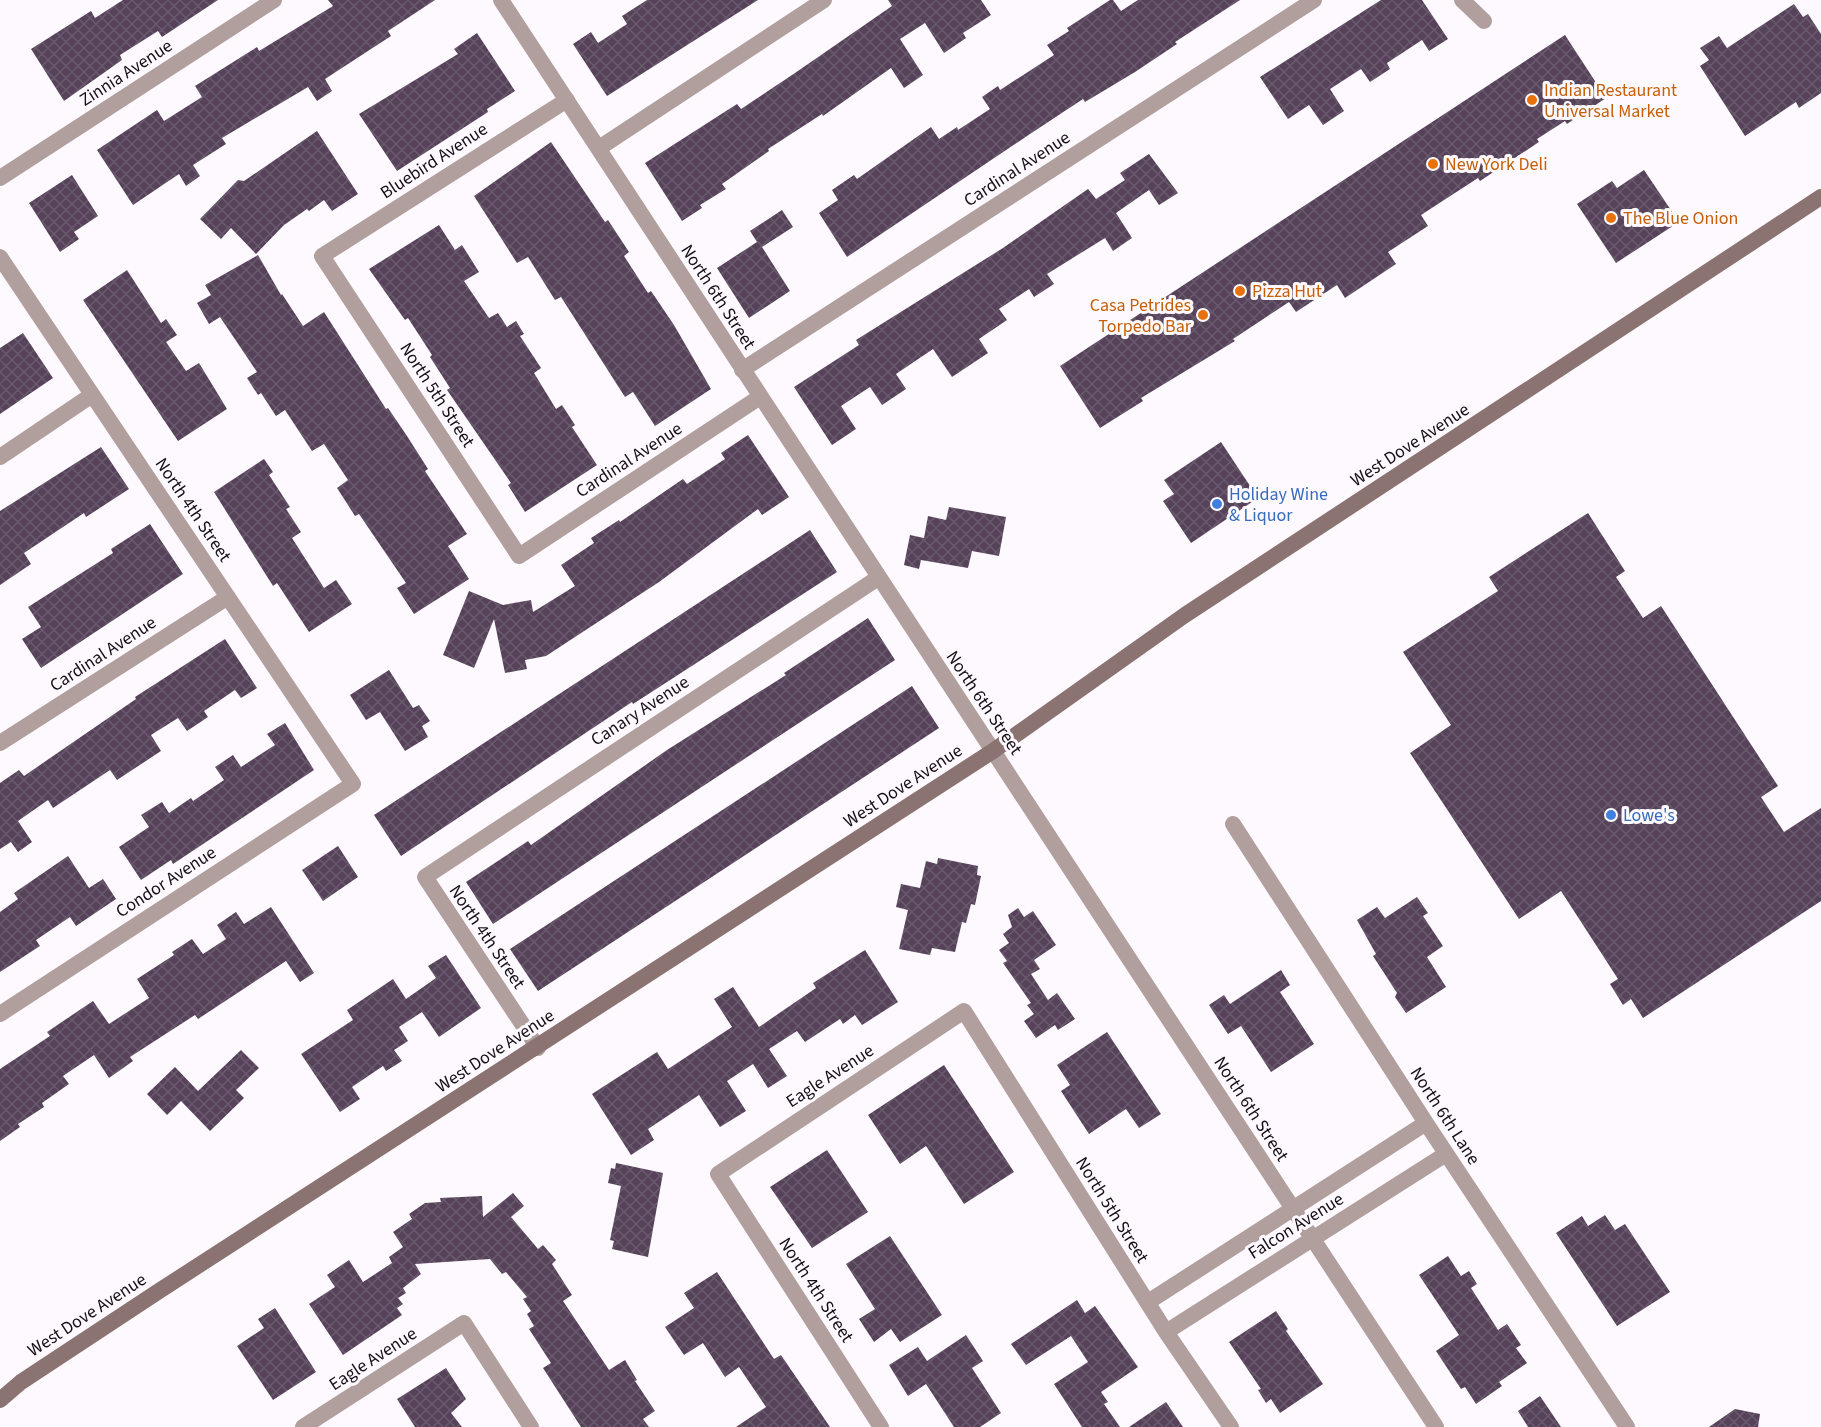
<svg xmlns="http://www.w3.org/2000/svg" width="1821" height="1427" viewBox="0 0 1821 1427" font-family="'Source Sans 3',sans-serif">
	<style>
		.building { fill: url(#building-cross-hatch) }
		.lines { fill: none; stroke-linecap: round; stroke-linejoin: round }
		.minor { stroke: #b09f9d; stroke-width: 16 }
		.tertiary { stroke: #b09f9d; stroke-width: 16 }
		.secondary { stroke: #8b7371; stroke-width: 16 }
		.food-dot { fill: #e8710a; stroke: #fef9ff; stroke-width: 2 }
		.shop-dot { fill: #3f7fe0; stroke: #fef9ff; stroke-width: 2 }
		.labels { text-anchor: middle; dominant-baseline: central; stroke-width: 6; stroke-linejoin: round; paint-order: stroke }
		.street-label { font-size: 18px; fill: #150e17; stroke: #fef9ff }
		.food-label { font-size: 18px; fill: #c56008; stroke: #fef9ff; text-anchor: start }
		.shop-label { font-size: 18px; fill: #366cbe; stroke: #fef9ff; text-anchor: start }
	</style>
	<defs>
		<pattern id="building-cross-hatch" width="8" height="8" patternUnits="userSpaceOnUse" patternTransform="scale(1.5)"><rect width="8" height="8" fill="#56435a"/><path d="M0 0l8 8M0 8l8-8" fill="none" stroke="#6a5a6d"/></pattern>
	</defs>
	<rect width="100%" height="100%" fill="#fef9ff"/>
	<!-- building -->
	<path class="building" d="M 123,0 L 218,0 L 162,37 L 158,31 L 120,55 L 122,60 L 64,101 L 31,49 L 91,11 L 95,18 Z
		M 328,0 L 435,0 L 388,31 L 391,36 L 325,79 L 332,91 L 317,101 L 308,87 L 222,138 L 226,144 L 193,165 L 200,176 L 186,186 L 179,174 L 133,205 L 97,150 L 157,110 L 164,121 L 202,97 L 195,86 L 257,47 L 259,51 L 333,6 Z
		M 647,0 L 758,0 L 607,96 L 573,44 L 591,32 L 598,43 L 627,24 L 622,16 Z
		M 888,0 L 981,0 L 991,15 L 963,33 L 966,38 L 944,53 L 925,23 L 900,39 L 923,75 L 904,88 L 891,68 L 823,116 L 822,114 L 768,149 L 769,151 L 722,184 L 726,189 L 700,205 L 702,208 L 682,221 L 645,163 L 737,104 L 741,109 L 795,73 L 892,6 Z
		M 1110,0 L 1113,0 L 1121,11 L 1138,0 L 1240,0 L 1175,42 L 1177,44 L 1135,72 L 1085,102 L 1083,99 L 1030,134 L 847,257 L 819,213 L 838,200 L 832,190 L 854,175 L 857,179 L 931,127 L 939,139 L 957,127 L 958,130 L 990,109 L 982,97 L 998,86 L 1000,90 L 1054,55 L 1047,45 L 1069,31 L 1067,28 Z
		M 1381,0 L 1422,0 L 1448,39 L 1429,51 L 1422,40 L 1387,63 L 1390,69 L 1370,82 L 1361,69 L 1330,89 L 1344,111 L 1323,125 L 1309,105 L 1288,119 L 1260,77 Z
		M 1794,4 L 1803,17 L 1808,14 L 1821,34 L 1821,93 L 1799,108 L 1796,102 L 1745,136 L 1700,66 L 1709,60 L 1700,48 L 1719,36 L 1727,48 Z
		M 477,33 L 515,91 L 487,109 L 488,112 L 397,171 L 359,114 L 458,54 L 454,49 Z
		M 1565,35 L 1606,98 L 1567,124 L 1565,121 L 1537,139 L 1539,142 L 1480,181 L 1478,178 L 1421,215 L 1428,226 L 1388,252 L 1396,264 L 1345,298 L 1337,285 L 1296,312 L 1289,302 L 1233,339 L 1235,341 L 1141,398 L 1143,401 L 1100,428 L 1060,366 Z
		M 317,131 L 358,194 L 332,211 L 324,200 L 309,211 L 307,209 L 284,225 L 256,254 L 231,228 L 221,239 L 200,219 L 238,180 L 244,181 Z
		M 551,142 L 605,222 L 608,220 L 629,252 L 624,256 L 648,293 L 651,291 L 674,325 L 711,389 L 655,426 L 633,392 L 625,397 L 561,297 L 555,300 L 528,257 L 517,263 L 474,196 Z
		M 1149,154 L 1178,193 L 1159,205 L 1149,190 L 1116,213 L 1132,238 L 1113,251 L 1105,238 L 1047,274 L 1054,284 L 1034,297 L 1029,289 L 999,309 L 1007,320 L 979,339 L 988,353 L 952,377 L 933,349 L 896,374 L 906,389 L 882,405 L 870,387 L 841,406 L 856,429 L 832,445 L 794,387 L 859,345 L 856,340 L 1003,248 L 1088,189 L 1096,199 L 1125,180 L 1120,173 Z
		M 1644,170 L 1679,222 L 1616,263 L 1577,204 L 1612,181 L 1617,188 Z
		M 72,175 L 98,216 L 74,232 L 79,239 L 60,252 L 29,203 Z
		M 782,210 L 793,227 L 762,247 L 790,291 L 749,318 L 717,268 L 757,242 L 750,231 Z
		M 439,225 L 455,250 L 462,245 L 479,272 L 464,281 L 489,318 L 498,313 L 507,327 L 516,321 L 524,334 L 520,336 L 541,368 L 534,373 L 556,409 L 562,405 L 575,425 L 572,427 L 597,465 L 525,512 L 508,485 L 511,483 L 447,390 L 450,388 L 430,357 L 432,355 L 408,318 L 405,320 L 369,269 Z
		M 258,255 L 281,295 L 282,294 L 303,326 L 324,312 L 386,409 L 388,408 L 407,436 L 428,469 L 425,471 L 467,534 L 448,546 L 469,579 L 414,614 L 397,588 L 406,583 L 359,514 L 355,516 L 337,488 L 348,480 L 324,444 L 312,451 L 285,410 L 276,416 L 261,393 L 258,395 L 247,378 L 257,372 L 220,317 L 209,324 L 197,303 L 211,295 L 205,285 Z
		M 127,270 L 161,323 L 166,319 L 177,335 L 166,342 L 186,371 L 199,363 L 227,409 L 178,441 L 83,300 Z
		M 23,333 L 53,378 L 0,414 L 0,348 Z
		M 748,435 L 789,497 L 762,515 L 758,509 L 659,582 L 546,656 L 525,660 L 527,669 L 505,673 L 494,619 L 474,668 L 443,655 L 469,591 L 503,605 L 531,600 L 533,612 L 575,586 L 561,565 L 594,543 L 591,538 L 619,520 L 620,522 L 683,479 L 687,484 L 725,459 L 721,453 Z
		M 1221,442 L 1258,498 L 1191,543 L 1163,501 L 1174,494 L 1164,480 Z
		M 101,447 L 129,489 L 86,517 L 84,513 L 24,553 L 31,564 L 0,585 L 0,511 Z
		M 264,459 L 273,472 L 269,475 L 290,507 L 286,509 L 301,532 L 292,538 L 324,588 L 336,580 L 352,604 L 309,632 L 277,583 L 273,586 L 214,492 Z
		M 949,507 L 1006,517 L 999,556 L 972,551 L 968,568 L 921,560 L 919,569 L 904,565 L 910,535 L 924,538 L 928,516 L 946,520 Z
		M 1588,513 L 1625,571 L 1616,577 L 1643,618 L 1661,606 L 1778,786 L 1761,797 L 1784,832 L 1821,808 L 1821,901 L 1643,1018 L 1631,999 L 1623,1005 L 1610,984 L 1618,979 L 1561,891 L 1519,919 L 1410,753 L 1451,725 L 1403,652 L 1498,591 L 1489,577 Z
		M 150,524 L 183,574 L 41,668 L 22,639 L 41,627 L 28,607 L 113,553 L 111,549 Z
		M 810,530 L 837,572 L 633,704 L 632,702 L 401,856 L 374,815 Z
		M 868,618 L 895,660 L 493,924 L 466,882 L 528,841 L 531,845 L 667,750 L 786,675 L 784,673 Z
		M 225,639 L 257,688 L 241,698 L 235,690 L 204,711 L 208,717 L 187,731 L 178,718 L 151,735 L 161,751 L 117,780 L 110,770 L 53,808 L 48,800 L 18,821 L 32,842 L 18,852 L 11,842 L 0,849 L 0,783 L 19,770 L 24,776 L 136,699 L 135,697 Z
		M 389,670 L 413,708 L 419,705 L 430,721 L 422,726 L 428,737 L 405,751 L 380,712 L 366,720 L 350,695 Z
		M 912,686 L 939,728 L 538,991 L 510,949 Z
		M 285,723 L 314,770 L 173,864 L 171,860 L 141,880 L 119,847 L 149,827 L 141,815 L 162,802 L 169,813 L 191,798 L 193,801 L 224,780 L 215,767 L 233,755 L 241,767 L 275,745 L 267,734 Z
		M 338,846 L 358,877 L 323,901 L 302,870 Z
		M 68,856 L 89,888 L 103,879 L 116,899 L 76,926 L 70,917 L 36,940 L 40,946 L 0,972 L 0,912 L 18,899 L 14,893 Z
		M 938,858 L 978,866 L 977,875 L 981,876 L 975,905 L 971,904 L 966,923 L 962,922 L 955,952 L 932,948 L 930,955 L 899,949 L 908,910 L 896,907 L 901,884 L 920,888 L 926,861 L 937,864 Z
		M 1417,897 L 1428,913 L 1423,916 L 1443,946 L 1427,957 L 1446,987 L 1406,1013 L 1395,997 L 1397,993 L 1373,956 L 1376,954 L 1357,920 L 1377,907 L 1385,918 Z
		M 271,907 L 314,973 L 300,982 L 286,961 L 198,1019 L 195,1015 L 130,1057 L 133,1061 L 109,1078 L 94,1055 L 63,1076 L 69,1084 L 42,1103 L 44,1107 L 18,1124 L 20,1127 L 0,1141 L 0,1069 L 50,1036 L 47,1032 L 93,1001 L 109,1024 L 149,998 L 137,979 L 174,955 L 172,952 L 192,939 L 203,954 L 226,939 L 217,925 L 236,912 L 244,924 Z
		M 1018,908 L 1024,917 L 1033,911 L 1056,945 L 1034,960 L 1040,969 L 1031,974 L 1048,1000 L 1057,993 L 1075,1019 L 1058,1030 L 1055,1025 L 1036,1038 L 1024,1021 L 1034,1014 L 1027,1005 L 1031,1003 L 1003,963 L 1007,961 L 999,950 L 1009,943 L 1003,934 L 1012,927 L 1008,915 Z
		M 865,950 L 898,1002 L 862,1025 L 855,1015 L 843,1024 L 840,1019 L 805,1042 L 797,1031 L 769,1049 L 787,1076 L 768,1088 L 753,1064 L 727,1081 L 746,1111 L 720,1127 L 699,1095 L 648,1129 L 654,1140 L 631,1155 L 592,1094 L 657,1052 L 668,1069 L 732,1027 L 714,999 L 733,987 L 759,1027 L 816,988 L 813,983 Z
		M 446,955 L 481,1008 L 439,1037 L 422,1012 L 399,1027 L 408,1041 L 394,1050 L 402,1061 L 386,1071 L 383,1066 L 352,1087 L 360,1099 L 340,1112 L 301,1054 L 353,1020 L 347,1010 L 393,979 L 406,999 L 436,978 L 428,966 Z
		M 1281,970 L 1290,985 L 1280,992 L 1314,1044 L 1271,1072 L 1241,1026 L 1228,1034 L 1209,1005 L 1224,995 L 1230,1004 Z
		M 1107,1032 L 1161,1114 L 1139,1128 L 1126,1109 L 1089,1134 L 1061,1091 L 1070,1085 L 1057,1065 Z
		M 241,1050 L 259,1068 L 236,1090 L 244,1098 L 210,1131 L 181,1101 L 167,1115 L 147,1094 L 175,1067 L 198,1091 Z
		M 944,1065 L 1014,1172 L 964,1204 L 926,1146 L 900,1164 L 868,1115 Z
		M 827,1150 L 868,1212 L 812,1248 L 770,1187 Z
		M 616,1163 L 663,1173 L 648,1257 L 612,1249 L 614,1241 L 610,1240 L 621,1186 L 608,1183 L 611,1168 L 615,1169 Z
		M 513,1193 L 524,1206 L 511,1217 L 538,1249 L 543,1245 L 556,1260 L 552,1264 L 572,1295 L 563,1301 L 609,1370 L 625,1360 L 637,1380 L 635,1381 L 655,1411 L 643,1419 L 649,1427 L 581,1427 L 543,1368 L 551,1363 L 529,1329 L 534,1326 L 527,1314 L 531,1311 L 523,1299 L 527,1297 L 506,1272 L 502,1274 L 490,1259 L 415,1264 L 421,1274 L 403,1288 L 406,1293 L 398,1298 L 403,1304 L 397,1308 L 402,1315 L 343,1355 L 309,1304 L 335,1287 L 327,1275 L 349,1260 L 363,1282 L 392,1263 L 389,1257 L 403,1247 L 393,1232 L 412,1219 L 409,1214 L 425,1203 L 441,1202 L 440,1198 L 482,1196 L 483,1217 Z
		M 1605,1215 L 1615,1230 L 1625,1224 L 1670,1292 L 1617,1326 L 1556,1233 L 1582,1216 L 1588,1226 Z
		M 890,1236 L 942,1315 L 900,1342 L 891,1329 L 874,1342 L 859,1319 L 875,1309 L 846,1264 Z
		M 1448,1256 L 1461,1276 L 1469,1271 L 1477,1284 L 1471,1288 L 1498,1330 L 1507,1324 L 1521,1345 L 1516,1348 L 1527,1363 L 1499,1382 L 1502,1386 L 1476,1404 L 1465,1387 L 1461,1389 L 1436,1351 L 1459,1335 L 1419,1275 Z
		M 717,1272 L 774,1359 L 781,1355 L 830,1427 L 736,1427 L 766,1407 L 739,1367 L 725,1377 L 703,1343 L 684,1355 L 665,1327 L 694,1308 L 684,1293 Z
		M 1077,1300 L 1085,1313 L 1095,1306 L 1138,1367 L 1101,1392 L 1108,1402 L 1104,1404 L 1120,1427 L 1082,1427 L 1054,1384 L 1088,1362 L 1071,1336 L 1026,1365 L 1011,1344 Z
		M 275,1308 L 316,1372 L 273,1400 L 237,1346 L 264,1328 L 258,1319 Z
		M 1276,1311 L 1288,1329 L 1286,1331 L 1323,1384 L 1280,1413 L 1271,1399 L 1266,1403 L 1258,1390 L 1261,1389 L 1229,1342 Z
		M 966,1335 L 983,1361 L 972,1368 L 1001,1413 L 980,1427 L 954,1427 L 926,1384 L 908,1396 L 889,1365 L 918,1347 L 927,1361 Z
		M 446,1368 L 466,1399 L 451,1413 L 462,1427 L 415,1427 L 397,1399 Z
		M 1540,1396 L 1561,1427 L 1528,1427 L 1518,1411 Z
		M 1166,1402 L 1183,1427 L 1129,1427 Z
		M 1735,1409 L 1760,1414 L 1758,1427 L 1709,1427 Z"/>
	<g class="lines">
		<!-- minor -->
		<path class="minor" d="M 1462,0 L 1484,21
			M 567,100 L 322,256 L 519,556 L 760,397
			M 599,148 L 824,0
			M 0,178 L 274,0
			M 0,257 L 353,784 L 0,1014
			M 742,370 L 1314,0
			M 0,457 L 92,395
			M 0,743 L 228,597
			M 1233,824 L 1426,1123 L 1627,1427
			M 538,1048 L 425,877 L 878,578
			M 1148,1302 L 1426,1123
			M 1166,1332 L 1446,1154
			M 303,1427 L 464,1323 L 531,1427
			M 881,1427 L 718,1174 L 964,1011 L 1166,1332 L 1231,1427"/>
		<!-- tertiary -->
		<path class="tertiary" d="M 501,0 L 1436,1427"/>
		<!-- secondary -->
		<path class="secondary" d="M 0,1400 L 21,1382 L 159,1291 L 993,751 L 1185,615 L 1821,197"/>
	</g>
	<!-- markers -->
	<g class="food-dot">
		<circle cx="1532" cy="100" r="6"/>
		<circle cx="1433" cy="164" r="6"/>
		<circle cx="1611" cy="218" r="6"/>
		<circle cx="1240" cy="291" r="6"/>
		<circle cx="1203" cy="315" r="6"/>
	</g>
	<g class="shop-dot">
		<circle cx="1217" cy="504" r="6"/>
		<circle cx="1611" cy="815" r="6"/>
	</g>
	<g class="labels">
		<!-- street labels -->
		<g class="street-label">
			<text transform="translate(126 73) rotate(-33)">Zinnia Avenue</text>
			<text transform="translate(434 161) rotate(-33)">Bluebird Avenue</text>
			<text transform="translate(1017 169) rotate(-33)">Cardinal Avenue</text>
			<text transform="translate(718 297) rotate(57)">North 6th Street</text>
			<text transform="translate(437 395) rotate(57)">North 5th Street</text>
			<text transform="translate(1410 445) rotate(-33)">West Dove Avenue</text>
			<text transform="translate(629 460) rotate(-33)">Cardinal Avenue</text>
			<text transform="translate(193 510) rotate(56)">North 4th Street</text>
			<text transform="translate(103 654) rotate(-33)">Cardinal Avenue</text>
			<text transform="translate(984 703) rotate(56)">North 6th Street</text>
			<text transform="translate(640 711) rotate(-33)">Canary Avenue</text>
			<text transform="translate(903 786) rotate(-33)">West Dove Avenue</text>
			<text transform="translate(166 882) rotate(-33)">Condor Avenue</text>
			<text transform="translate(487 937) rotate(56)">North 4th Street</text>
			<text transform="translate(495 1051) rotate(-33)">West Dove Avenue</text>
			<text transform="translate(830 1076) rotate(-33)">Eagle Avenue</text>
			<text transform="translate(1251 1109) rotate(57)">North 6th Street</text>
			<text transform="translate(1445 1116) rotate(57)">North 6th Lane</text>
			<text transform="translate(1112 1210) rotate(58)">North 5th Street</text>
			<text transform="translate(1296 1226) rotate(-32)">Falcon Avenue</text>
			<text transform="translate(816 1290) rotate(57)">North 4th Street</text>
			<text transform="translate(87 1315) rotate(-33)">West Dove Avenue</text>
			<text transform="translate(373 1359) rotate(-33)">Eagle Avenue</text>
		</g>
		<!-- food labels -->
		<g class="food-label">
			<text x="1544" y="90">Indian Restaurant<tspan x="1544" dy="21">Universal Market</tspan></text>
			<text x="1445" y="164">New York Deli</text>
			<text x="1623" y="218">The Blue Onion</text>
			<text x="1252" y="291">Pizza Hut</text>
			<text x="1191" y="305" text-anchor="end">Casa Petrides<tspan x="1191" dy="21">Torpedo Bar</tspan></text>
		</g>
		<!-- shop labels -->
		<g class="shop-label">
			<text x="1229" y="494">Holiday Wine<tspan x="1229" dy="21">&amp; Liquor</tspan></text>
			<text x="1623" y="815">Lowe's</text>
		</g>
	</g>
</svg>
